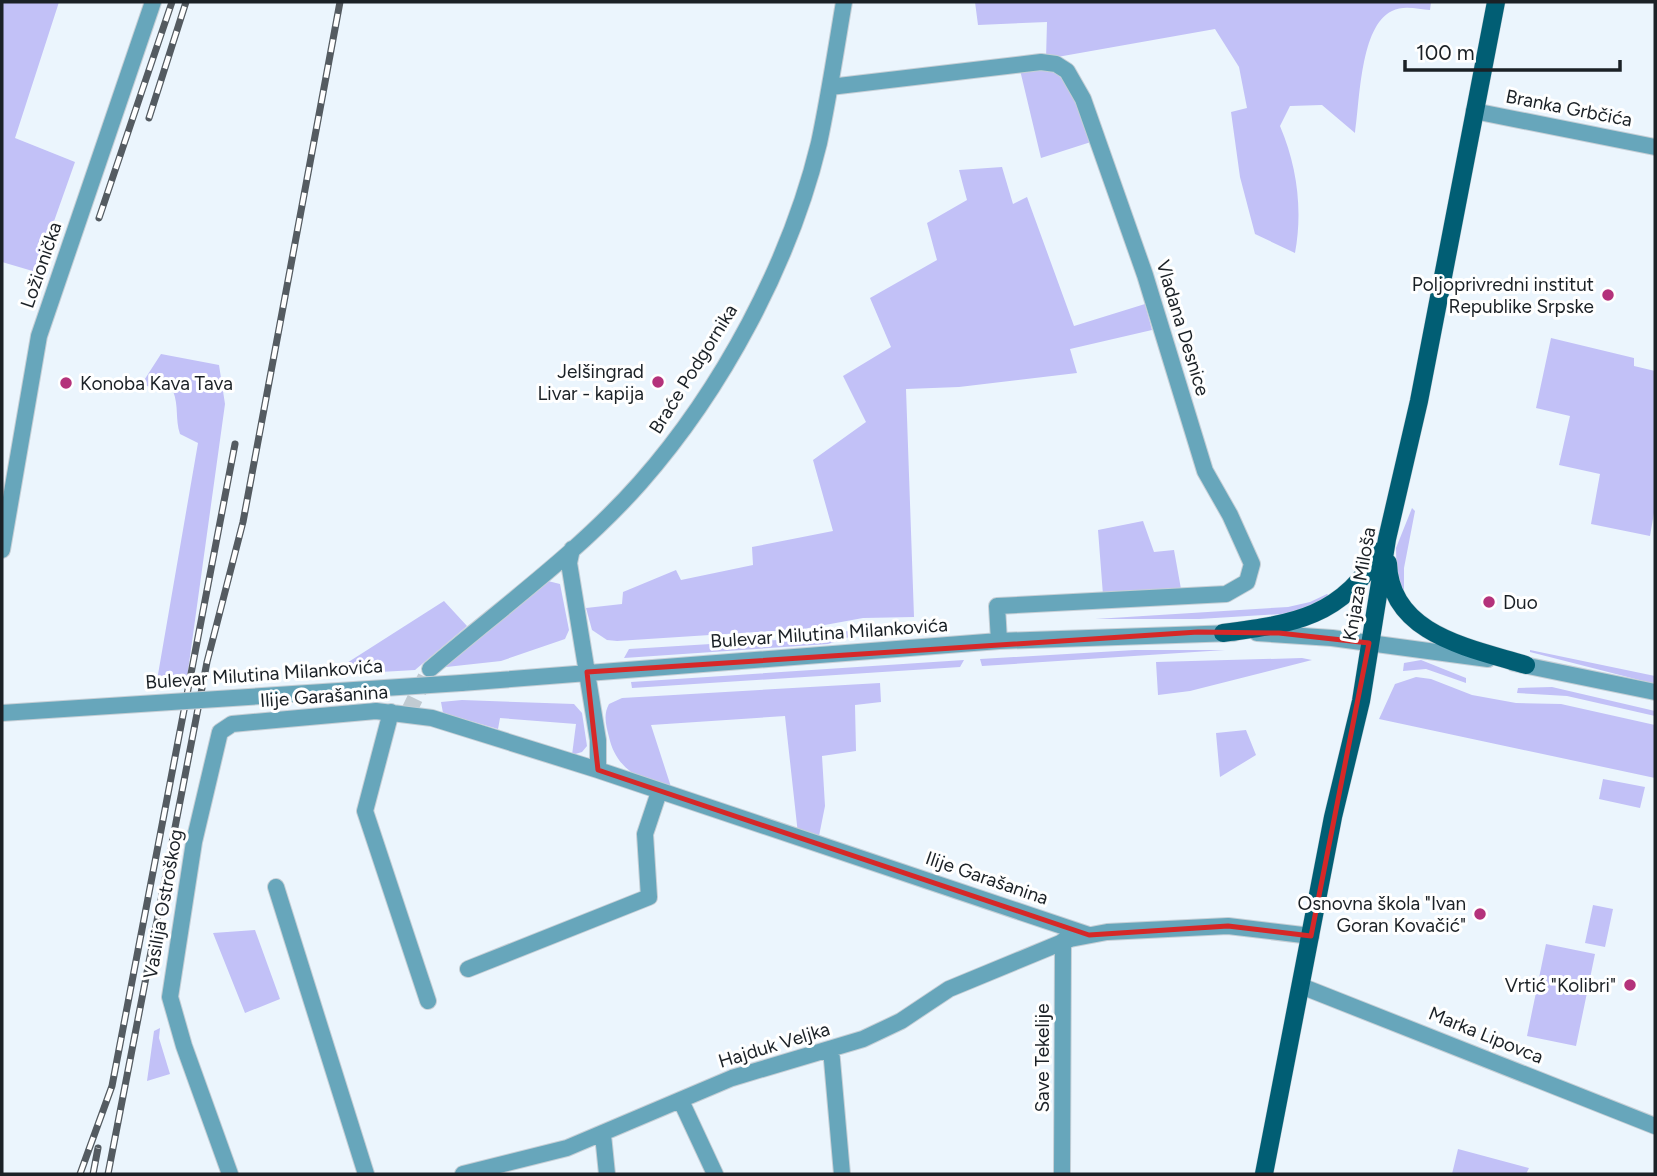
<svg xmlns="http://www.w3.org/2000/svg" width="1657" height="1176" viewBox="0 0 1657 1176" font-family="Figtree,sans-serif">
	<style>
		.green { fill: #c2c1f7 }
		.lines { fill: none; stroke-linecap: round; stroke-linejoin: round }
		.minor-tunnel { stroke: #c1cbd2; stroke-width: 16; stroke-dasharray: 16 8; stroke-linecap: butt }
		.minor-casing { stroke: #c6cfd6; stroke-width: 18 }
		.major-casing { stroke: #c6cfd6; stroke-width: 19 }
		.minor { stroke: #67a6bb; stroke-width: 16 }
		.major { stroke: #015e74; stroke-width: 18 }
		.rail-casing { stroke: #545b61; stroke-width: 7 }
		.rail { stroke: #fff; stroke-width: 4.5; stroke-dasharray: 13; stroke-linecap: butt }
		.minor-bridge-casing { stroke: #c6cfd6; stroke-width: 18; stroke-linecap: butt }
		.minor-bridge { stroke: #67a6bb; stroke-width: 16 }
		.marked { fill: none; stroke: #d62828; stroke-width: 5; stroke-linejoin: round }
		.poi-dot { fill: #b4327b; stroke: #fff; stroke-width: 2.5 }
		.labels { text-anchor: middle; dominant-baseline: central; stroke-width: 6; stroke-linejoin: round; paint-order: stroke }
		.street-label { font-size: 19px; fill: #1b2126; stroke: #fff }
		.poi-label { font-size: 19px; fill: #1b2126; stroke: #fff; text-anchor: end }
	</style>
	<rect width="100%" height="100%" fill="#ebf5fd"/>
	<!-- green -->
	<path class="green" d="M 2,2 L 59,2 L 15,138 L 75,162 L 36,272 L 2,262 Z
		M 975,2 L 1431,2 L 1430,10 C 1418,9 1403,5 1392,11 C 1360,26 1360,101 1355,133 L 1322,105 L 1290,106 L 1280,126 C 1297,166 1303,210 1295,253 L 1255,234 L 1240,177 L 1231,112 L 1247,108 L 1239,67 L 1215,29 L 1046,59 L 1047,22 L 978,25 Z
		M 1045,69 C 1073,75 1083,117 1094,141 L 1041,158 L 1020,70 Z
		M 1002,167 L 1013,204 L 1027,197 L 1074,326 L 1145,304 L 1152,330 L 1070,349 L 1077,373 L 959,387 L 906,389 L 914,617 L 863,618 L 803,629 L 617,641 L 607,640 L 592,630 L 586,608 L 622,604 L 623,592 L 676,570 L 681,580 L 753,565 L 752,547 L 833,531 L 813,460 L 866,422 L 843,376 L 891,347 L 870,298 L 937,260 L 927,223 L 967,200 L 959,170 Z
		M 1551,338 L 1634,358 L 1634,366 L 1655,371 L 1655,507 L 1650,536 L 1591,524 L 1600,474 L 1559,465 L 1570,416 L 1536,408 Z
		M 161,354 L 219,365 L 225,404 L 186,685 L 156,686 L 198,443 L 180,434 C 175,419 179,406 173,391 L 141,385 Z
		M 1412,508 L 1415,511 L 1404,568 L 1404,592 L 1397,590 L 1396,548 Z
		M 1143,521 L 1154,552 L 1174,550 L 1181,589 L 1103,595 L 1098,530 Z
		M 548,581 L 560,584 L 569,630 L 565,639 L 501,661 L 437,668 Z
		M 1327,594 L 1333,599 L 1297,613 L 1199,619 L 1095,619 L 1288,607 L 1310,602 Z
		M 444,601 L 467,626 L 415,670 L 328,675 Z
		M 855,629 L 855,635 L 828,644 L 624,658 L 629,649 L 826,637 Z
		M 1135,650 L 1225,650 L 982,666 L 980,659 Z
		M 1530,650 L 1655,676 L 1655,684 L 1530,652 Z
		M 1302,658 L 1312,660 L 1190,691 L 1158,695 L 1156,662 Z
		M 964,660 L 960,667 L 632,688 L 631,682 Z
		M 1421,660 L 1466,678 L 1466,683 L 1426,669 L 1403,671 L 1404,663 Z
		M 1416,677 L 1431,679 L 1472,695 L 1516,703 L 1561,704 L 1655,725 L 1655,778 L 1379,719 L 1395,684 Z
		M 880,683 L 881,702 L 855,705 L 856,751 L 822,756 L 825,806 L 818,841 L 798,834 L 785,716 L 651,725 L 673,793 C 642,779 617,772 609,737 C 606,725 603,715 609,704 L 622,698 Z
		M 1552,687 L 1655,711 L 1655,716 L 1567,696 L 1517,693 L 1518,688 Z
		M 462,700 L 574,704 L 582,713 L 587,746 L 582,752 L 572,755 L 576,724 L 500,718 L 498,729 L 443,713 L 441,702 Z
		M 1246,730 L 1256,755 L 1220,777 L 1216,733 Z
		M 1603,779 L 1645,787 L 1640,808 L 1599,799 Z
		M 1593,905 L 1613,909 L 1605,947 L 1585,943 Z
		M 255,930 L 280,999 L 245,1013 L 213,933 Z
		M 1546,944 L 1595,954 L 1576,1046 L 1527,1036 Z
		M 160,1028 L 159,1038 L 170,1074 L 147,1081 L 154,1031 Z
		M 1458,1149 L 1529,1168 L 1526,1174 L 1452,1174 Z"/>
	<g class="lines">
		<!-- minor-tunnel -->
		<path class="minor-tunnel" d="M 408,713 L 427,674"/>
		<defs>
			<path id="minor" d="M 830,87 L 1041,62 L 1056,64 L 1067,71 L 1083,99 L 1145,275 L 1205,471 L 1230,515 L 1252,564 L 1247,582 L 1226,594 L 997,606 L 999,641
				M 1474,111 L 1655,147
				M 572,549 L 569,563 L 598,740 L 598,770
				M 2,550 L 39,336 L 153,2
				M 1257,633 L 1332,638 L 1488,659
				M 1514,663 L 1655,692
				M 430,669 C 500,609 579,552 640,483 C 722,390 790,263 819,143 C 829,96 836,49 844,2
				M 461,683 L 999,641 L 1234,633
				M 391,712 L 365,811 L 428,1001
				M 276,887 L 366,1174
				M 468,969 L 649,897 L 645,834 L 659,792
				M 1301,986 L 1655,1126
				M 831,1049 L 842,1174
				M 681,1101 L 715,1174
				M 603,1135 L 607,1174
				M 230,1174 L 184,1046 L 170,997 L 194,842 L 220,732 L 232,724 L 376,711 L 432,718 L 598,770 L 1089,935
				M 463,1174 L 567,1148 L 732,1078 L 863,1039 L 901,1021 L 949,989 L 1070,939 L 1107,932 L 1228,926 L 1311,936
				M 1062,1174 L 1063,941"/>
			<path id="major" d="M 1388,563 C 1390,635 1471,648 1526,665
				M 1223,633 C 1293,624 1343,617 1380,551
				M 1264,1174 L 1333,817 L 1361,701 L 1387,539 L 1419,401 L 1496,2"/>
		</defs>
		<!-- minor casing -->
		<use href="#minor" class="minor-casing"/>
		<!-- major casing -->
		<use href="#major" class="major-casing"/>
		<!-- minor -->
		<use href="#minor" class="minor"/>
		<!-- major -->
		<use href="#major" class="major"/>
		<defs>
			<path id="rail" d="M 149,118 L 186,2
				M 99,218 L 172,2
				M 80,1174 L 112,1086 L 235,444
				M 93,1174 L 98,1148
				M 108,1174 L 207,662 L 243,522 L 340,2"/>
		</defs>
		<!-- rail casing -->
		<use href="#rail" class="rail-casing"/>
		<!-- rail -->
		<use href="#rail" class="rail"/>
		<defs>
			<path id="minor-bridge" d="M 2,713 L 461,683"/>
		</defs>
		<!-- minor-bridge casing -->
		<use href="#minor-bridge" class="minor-bridge-casing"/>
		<!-- minor-bridge -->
		<use href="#minor-bridge" class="minor-bridge"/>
	</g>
	<!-- marked area -->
	<path class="marked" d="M 1198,632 L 1279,633 L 1369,643 L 1311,936 L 1228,926 L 1089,935 L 598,770 L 587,672 Z"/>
	<!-- markers -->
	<g class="poi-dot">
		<circle cx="1608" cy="295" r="7"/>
		<circle cx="658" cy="382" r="7"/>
		<circle cx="66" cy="383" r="7"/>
		<circle cx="1489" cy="602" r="7"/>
		<circle cx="1480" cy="914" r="7"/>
		<circle cx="1630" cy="985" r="7"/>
	</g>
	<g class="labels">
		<!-- street labels -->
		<g class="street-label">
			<text transform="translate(1569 108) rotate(11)">Branka Grbčića</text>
			<text transform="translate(41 265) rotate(-71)">Ložionička</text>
			<text transform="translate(1183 328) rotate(73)">Vladana Desnice</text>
			<text transform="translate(693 369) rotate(-58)">Braće Podgornika</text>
			<text transform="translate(1359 584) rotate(-80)">Knjaza Miloša</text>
			<text transform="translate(829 633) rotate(-4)">Bulevar Milutina Milankovića</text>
			<text transform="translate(264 674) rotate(-4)">Bulevar Milutina Milankovića</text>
			<text transform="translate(324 696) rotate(-4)">Ilije Garašanina</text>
			<text transform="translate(987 878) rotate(19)">Ilije Garašanina</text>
			<text transform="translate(163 904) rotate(-80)">Vasilija Ostroškog</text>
			<text transform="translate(1486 1035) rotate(22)">Marka Lipovca</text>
			<text transform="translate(774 1045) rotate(-17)">Hajduk Veljka</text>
			<text transform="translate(1042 1058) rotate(-90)">Save Tekelije</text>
		</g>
		<!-- poi labels -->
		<g class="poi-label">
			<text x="1594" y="284">Poljoprivredni institut<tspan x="1594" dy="22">Republike Srpske</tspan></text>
			<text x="644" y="371">Jelšingrad<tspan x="644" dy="22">Livar - kapija</tspan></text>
			<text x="80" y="383" text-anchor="start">Konoba Kava Tava</text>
			<text x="1503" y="602" text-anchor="start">Duo</text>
			<text x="1466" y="903">Osnovna škola "Ivan<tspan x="1466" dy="22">Goran Kovačić"</tspan></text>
			<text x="1616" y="985">Vrtić "Kolibri"</text>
		</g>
	</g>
	<!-- border -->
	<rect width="1657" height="1176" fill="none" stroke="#1b2126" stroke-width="7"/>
	<!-- scale -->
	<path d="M1405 60v10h215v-10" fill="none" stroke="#1b2126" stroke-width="3.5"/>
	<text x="1416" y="60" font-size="21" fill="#1b2126" stroke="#ffffff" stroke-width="5" paint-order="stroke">100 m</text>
</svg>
